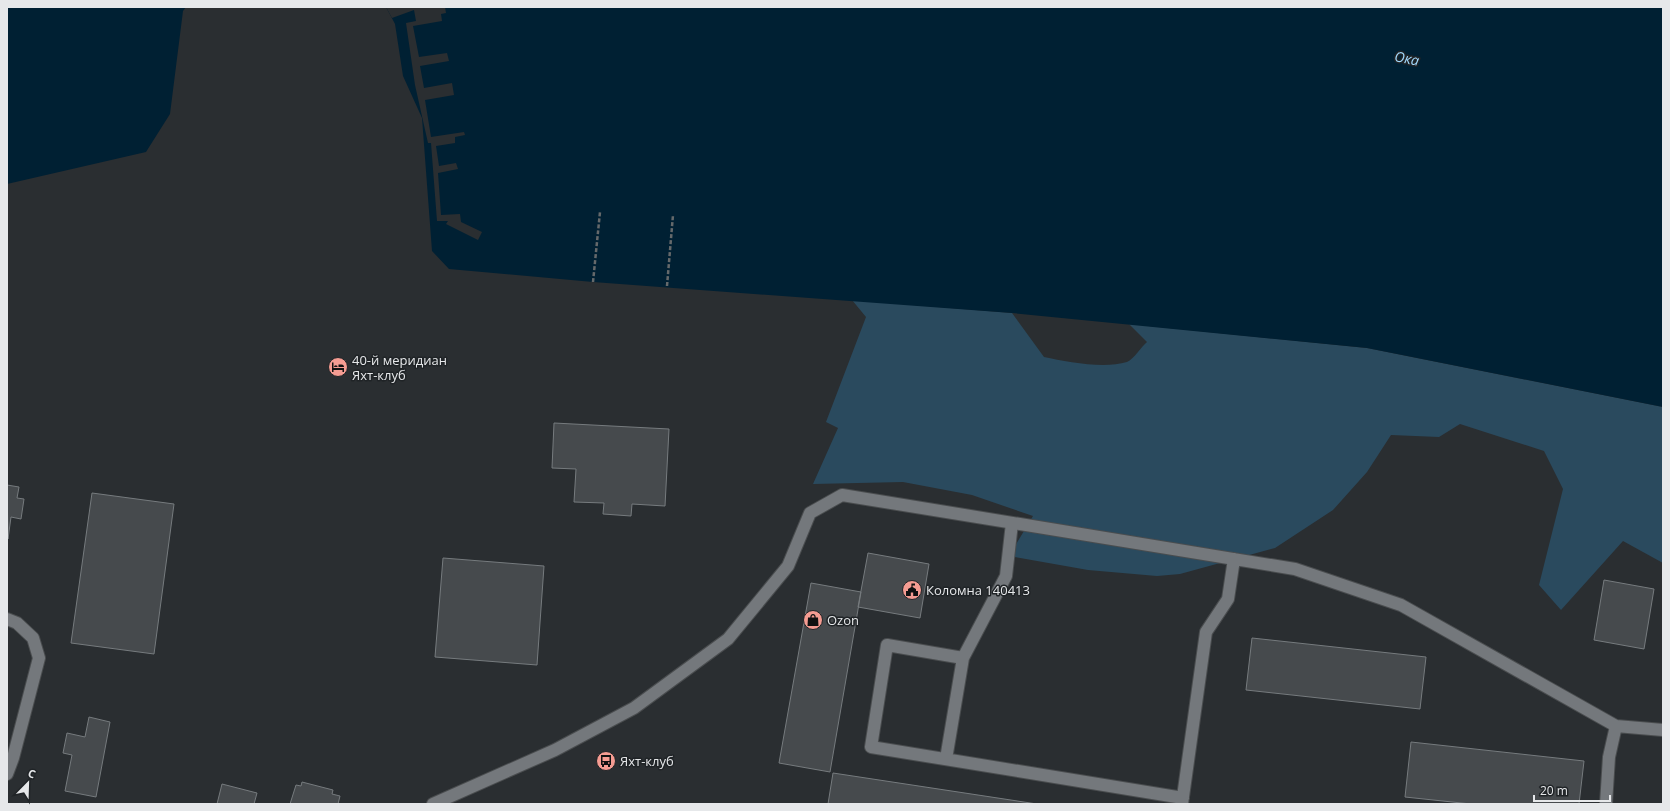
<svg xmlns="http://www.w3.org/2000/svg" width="1670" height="811" viewBox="0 0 1670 811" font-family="'Open Sans',sans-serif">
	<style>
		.green { fill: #2a4a5e }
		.water { fill: #002033 }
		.pier { fill: #2a2e31 }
		.building { fill: #464a4d; stroke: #767b7e }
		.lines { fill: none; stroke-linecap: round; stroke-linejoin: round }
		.minor-casing { stroke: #4a4d4f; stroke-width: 14 }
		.path { stroke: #65696b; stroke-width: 2.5; stroke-dasharray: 4 2; stroke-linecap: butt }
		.minor { stroke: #74787c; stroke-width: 12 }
		.labels { text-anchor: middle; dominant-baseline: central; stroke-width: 3; stroke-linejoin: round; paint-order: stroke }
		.poi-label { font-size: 13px; fill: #e6e8ea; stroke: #202427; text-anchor: start }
		.water-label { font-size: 14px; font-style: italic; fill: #a1dafe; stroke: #202427 }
	</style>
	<rect width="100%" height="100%" fill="#2a2e31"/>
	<!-- green -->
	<path class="green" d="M 852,300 L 1012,313 L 1044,357 C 1067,362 1104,369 1127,362 C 1134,359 1141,347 1147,342 L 1129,324 L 1367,348 L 1663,407 L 1663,563 L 1623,541 L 1561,610 L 1539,585 L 1563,489 L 1544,451 L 1460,424 L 1439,437 L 1391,435 L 1367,472 L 1333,510 L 1275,548 L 1180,574 L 1157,576 L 1088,570 L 1009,556 L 1033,516 L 972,495 L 903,482 L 813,484 L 838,428 L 826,422 L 866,317 Z"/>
	<!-- water -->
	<path class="water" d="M 7,7 L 186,7 L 183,11 L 170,114 L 146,152 L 7,184 Z
		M 386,7 L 1663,7 L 1663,407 L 1367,348 L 1012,313 L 593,282 L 449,269 L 432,251 L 422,118 L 403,76 L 395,24 Z"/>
	<!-- pier -->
	<path class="pier" d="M 386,7 L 445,7 L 446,13 L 441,14 L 442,21 L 413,26 L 419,57 L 447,53 L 449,61 L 420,66 L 424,88 L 452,83 L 454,95 L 425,100 L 431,137 L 464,132 L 465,135 L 455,137 L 455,143 L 436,146 L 439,166 L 456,163 L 458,169 L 438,173 L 441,215 L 460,214 L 461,222 L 482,232 L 478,240 L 446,224 L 448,221 L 437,221 L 431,143 L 428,143 L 415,85 L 406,23 L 416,21 L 414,10 L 392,18 Z"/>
	<!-- building -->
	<path class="building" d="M 554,423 L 669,429 L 665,506 L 632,504 L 631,516 L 603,514 L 604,503 L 574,502 L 576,469 L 552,468 Z
		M 7,485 L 19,487 L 17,498 L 24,499 L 21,519 L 11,517 L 8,539 Z
		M 92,493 L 174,504 L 154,654 L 71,643 Z
		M 868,553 L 929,564 L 920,618 L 858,607 Z
		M 443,558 L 544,566 L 537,665 L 435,657 Z
		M 1604,580 L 1654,589 L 1644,649 L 1594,640 Z
		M 811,583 L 861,592 L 830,772 L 779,763 Z
		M 1252,638 L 1426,657 L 1420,709 L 1246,690 Z
		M 89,717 L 110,722 L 96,797 L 65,791 L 72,755 L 63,753 L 67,733 L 85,737 Z
		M 1411,742 L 1584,761 L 1579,804 L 1471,804 L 1405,797 Z
		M 833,773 L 1037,804 L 828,804 Z
		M 302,782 L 333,790 L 332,794 L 340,796 L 338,804 L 290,804 L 296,785 L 301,786 Z
		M 222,784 L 257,793 L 254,804 L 217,804 Z"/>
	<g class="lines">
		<defs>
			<path id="minor" d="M 7,619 L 17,623 L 33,638 L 39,658 L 13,758 L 7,774
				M 963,658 L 887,645 L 871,747 L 1183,798
				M 1616,726 L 1663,730
				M 946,759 L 963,658 L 1006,576 L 1012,523
				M 433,804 L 555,750 L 634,708 L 728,639 L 788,566 L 810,513 L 842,495 L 1295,569 L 1401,605 L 1616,726 L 1609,757 L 1606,804
				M 1182,804 L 1206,632 L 1228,599 L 1234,559"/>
		</defs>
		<!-- minor casing -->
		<use href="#minor" class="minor-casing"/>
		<!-- path -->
		<path class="path" d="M 593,282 L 600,212
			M 667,286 L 673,215"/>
		<!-- minor -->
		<use href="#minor" class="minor"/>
	</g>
	<!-- icons -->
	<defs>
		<symbol id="hotel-disc" viewBox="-11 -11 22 22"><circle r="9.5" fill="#f59c92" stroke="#202427"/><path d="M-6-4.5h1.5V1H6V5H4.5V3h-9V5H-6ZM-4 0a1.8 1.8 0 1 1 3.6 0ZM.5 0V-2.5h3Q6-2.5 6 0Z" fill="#111"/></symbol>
		<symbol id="civic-disc" viewBox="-11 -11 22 22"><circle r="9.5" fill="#f59c92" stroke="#202427"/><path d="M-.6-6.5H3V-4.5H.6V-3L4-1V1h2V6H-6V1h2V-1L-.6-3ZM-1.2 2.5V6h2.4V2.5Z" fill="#111"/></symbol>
		<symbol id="shop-disc" viewBox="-11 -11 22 22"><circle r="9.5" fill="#f59c92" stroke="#202427"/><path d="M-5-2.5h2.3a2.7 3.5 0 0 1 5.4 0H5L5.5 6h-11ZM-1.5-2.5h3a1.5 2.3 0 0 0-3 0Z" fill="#111"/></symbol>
		<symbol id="bus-disc" viewBox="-11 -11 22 22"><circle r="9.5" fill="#f59c92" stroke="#202427"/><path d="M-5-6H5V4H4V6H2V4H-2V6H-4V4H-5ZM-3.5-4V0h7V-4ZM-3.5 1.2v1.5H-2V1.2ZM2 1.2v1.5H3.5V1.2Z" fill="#111"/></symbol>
	</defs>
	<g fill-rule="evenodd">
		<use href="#hotel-disc" x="327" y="356" width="22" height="22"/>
		<use href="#civic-disc" x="901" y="579" width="22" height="22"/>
		<use href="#shop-disc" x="802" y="609" width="22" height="22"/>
		<use href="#bus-disc" x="595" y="750" width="22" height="22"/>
	</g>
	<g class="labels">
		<!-- poi labels -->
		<g class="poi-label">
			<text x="352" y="360">40-й меридиан<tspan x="352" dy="15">Яхт-клуб</tspan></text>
			<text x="926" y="590">Коломна 140413</text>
			<text x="827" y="620">Ozon</text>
			<text x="620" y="761">Яхт-клуб</text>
		</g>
		<!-- water labels -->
		<g class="water-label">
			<text transform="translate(1407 58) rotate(11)">Ока</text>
		</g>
	</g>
	<!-- border -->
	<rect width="1670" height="811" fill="none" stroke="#e6e8ea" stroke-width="16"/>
	<!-- north arrow -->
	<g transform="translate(28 783) rotate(23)" stroke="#202427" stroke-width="3" paint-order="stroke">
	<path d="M0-3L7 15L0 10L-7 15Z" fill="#e6e8ea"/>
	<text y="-6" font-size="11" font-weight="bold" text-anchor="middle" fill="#e6e8ea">С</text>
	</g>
	<!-- scale -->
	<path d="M1534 795v6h76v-6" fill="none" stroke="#e6e8ea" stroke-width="2"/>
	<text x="1540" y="795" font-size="12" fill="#e6e8ea" stroke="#202427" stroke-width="3" paint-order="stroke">20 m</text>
</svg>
